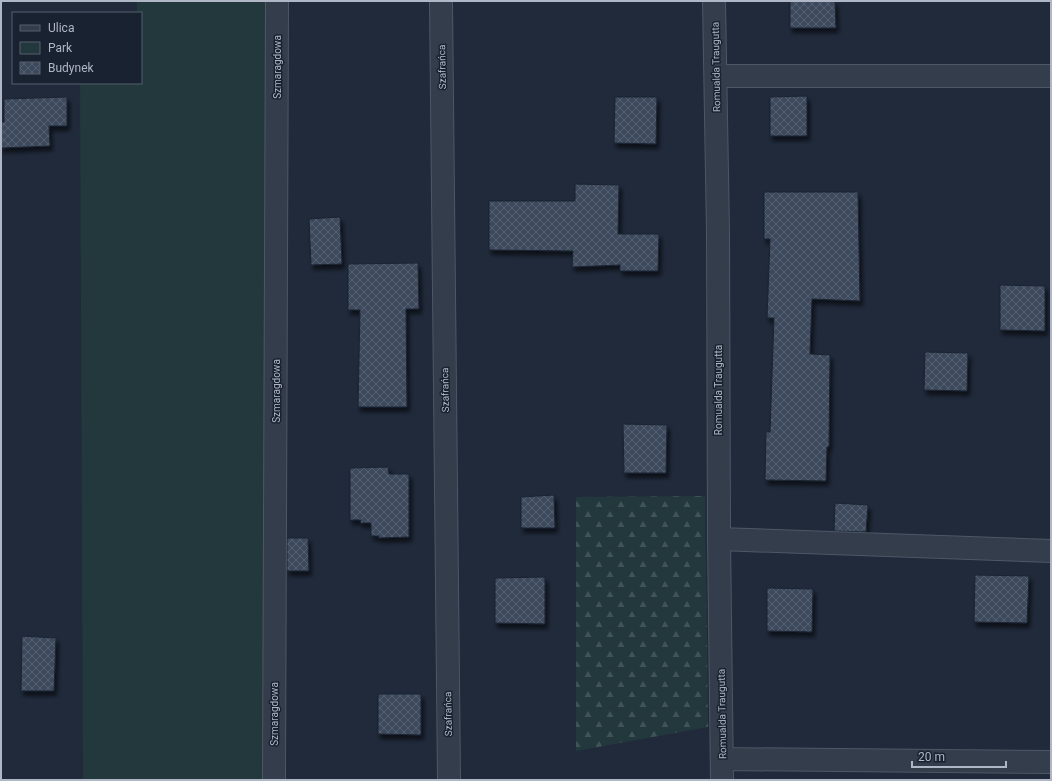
<svg xmlns="http://www.w3.org/2000/svg" width="1052" height="781" viewBox="0 0 1052 781" font-family="Roboto,sans-serif">
	<style>
		.green { fill: #22383c }
		.forest { fill: url(#forest-firs) }
		.building { fill: url(#building-cross-hatch); stroke: #1b2432; filter: url(#shadow) }
		.lines { fill: none; stroke-linecap: round; stroke-linejoin: round }
		.minor-casing { stroke: #4f5766; stroke-width: 24 }
		.minor { stroke: #343d4b; stroke-width: 22 }
		.labels { text-anchor: middle; dominant-baseline: central; stroke-width: 3; stroke-linejoin: round; paint-order: stroke }
		.street-label { font-size: 10px; fill: #afb7c7; stroke: #192230 }
	</style>
	<defs>
		<pattern id="forest-firs" width="22" height="20" patternUnits="userSpaceOnUse"><rect width="22" height="20" fill="#22383c"/><path d="M5 1l3.5 6h-7zM16 11l3.5 6h-7z" fill="#405357"/></pattern>
		<pattern id="building-cross-hatch" width="8" height="8" patternUnits="userSpaceOnUse"><rect width="8" height="8" fill="#3c485b"/><path d="M0 0l8 8M0 8l8-8" fill="none" stroke="#566071"/></pattern>
		<filter id="shadow"><feDropShadow dx="2.5" dy="4.5" stdDeviation="2" flood-color="#0009"/></filter>
	</defs>
	<rect width="100%" height="100%" fill="#202a3b"/>
	<!-- green -->
	<path class="green" d="M 137,1 L 283,1 L 282,780 L 83,780 L 80,83 L 141,83 L 141,13 L 137,13 Z"/>
	<!-- forest -->
	<path class="forest" d="M 705,496 L 708,727 L 576,751 L 576,497 Z"/>
	<!-- building -->
	<path class="building" d="M 790,1 L 835,1 L 836,28 L 790,28 Z
		M 807,96 L 807,136 L 770,136 L 770,97 Z
		M 67,97 L 67,126 L 49,126 L 50,146 L 1,148 L 1,122 L 4,122 L 4,99 Z
		M 615,97 L 657,97 L 656,144 L 614,143 Z
		M 575,184 L 619,185 L 618,234 L 659,234 L 658,271 L 620,271 L 620,265 L 572,267 L 573,251 L 489,250 L 489,201 L 575,201 Z
		M 764,192 L 858,192 L 860,301 L 812,299 L 810,354 L 830,355 L 829,447 L 827,447 L 826,481 L 765,480 L 766,432 L 770,432 L 774,318 L 767,318 L 770,239 L 764,239 Z
		M 340,217 L 342,264 L 311,265 L 309,219 Z
		M 418,263 L 419,309 L 406,309 L 407,407 L 358,407 L 360,310 L 348,310 L 348,264 Z
		M 1000,285 L 1045,286 L 1045,331 L 1000,330 Z
		M 925,352 L 968,353 L 967,391 L 924,390 Z
		M 623,424 L 667,425 L 666,473 L 624,473 Z
		M 388,467 L 389,474 L 409,474 L 409,537 L 378,538 L 379,536 L 371,536 L 371,523 L 360,523 L 361,520 L 350,520 L 350,468 Z
		M 554,495 L 555,528 L 521,528 L 521,497 Z
		M 835,503 L 868,505 L 866,532 L 834,531 Z
		M 287,538 L 308,538 L 309,571 L 287,571 Z
		M 975,575 L 1029,576 L 1027,623 L 974,622 Z
		M 545,577 L 545,624 L 495,623 L 495,578 Z
		M 767,588 L 813,589 L 812,632 L 767,631 Z
		M 22,636 L 56,638 L 54,691 L 21,691 Z
		M 378,694 L 421,694 L 421,735 L 378,734 Z"/>
	<g class="lines">
		<defs>
			<path id="minor" d="M 441,1 L 449,780
				M 714,1 L 718,233 L 719,539 L 722,780
				M 716,76 L 1051,76
				M 719,539 L 1051,551
				M 722,759 L 1051,762
				M 274,780 L 277,1"/>
		</defs>
		<!-- minor casing -->
		<use href="#minor" class="minor-casing"/>
		<!-- minor -->
		<use href="#minor" class="minor"/>
	</g>
	<g class="labels">
		<!-- street labels -->
		<g class="street-label">
			<text transform="translate(277 67) rotate(-90)">Szmaragdowa</text>
			<text transform="translate(442 67) rotate(-91)">Szafrańca</text>
			<text transform="translate(716 67) rotate(-91)">Romualda Traugutta</text>
			<text transform="translate(445 390) rotate(-91)">Szafrańca</text>
			<text transform="translate(718 390) rotate(-90)">Romualda Traugutta</text>
			<text transform="translate(276 391) rotate(-90)">Szmaragdowa</text>
			<text transform="translate(274 714) rotate(-90)">Szmaragdowa</text>
			<text transform="translate(448 714) rotate(-91)">Szafrańca</text>
			<text transform="translate(722 714) rotate(-91)">Romualda Traugutta</text>
		</g>
	</g>
	<!-- border -->
	<rect width="1052" height="781" fill="none" stroke="#afb7c7" stroke-width="4"/>
	<!-- legend -->
	<rect x="12" y="12" width="130" height="72" fill="#192230" stroke="#555e6c"/>
	<rect x="20" y="25" width="20" height="6" fill="#343d4b" stroke="#555e6c"/>
	<text x="48" y="32" font-size="12" fill="#afb7c7">Ulica</text>
	<rect x="20" y="42" width="20" height="12" fill="#22383c" stroke="#555e6c"/>
	<text x="48" y="52" font-size="12" fill="#afb7c7">Park</text>
	<rect x="20" y="62" width="20" height="12" fill="url(#building-cross-hatch)" stroke="#555e6c"/>
	<text x="48" y="72" font-size="12" fill="#afb7c7">Budynek</text>
	<!-- scale -->
	<path d="M912 761v6h94v-6" fill="none" stroke="#afb7c7" stroke-width="2"/>
	<text x="918" y="761" font-size="12" fill="#afb7c7" stroke="#192230" stroke-width="3" paint-order="stroke">20 m</text>
</svg>
